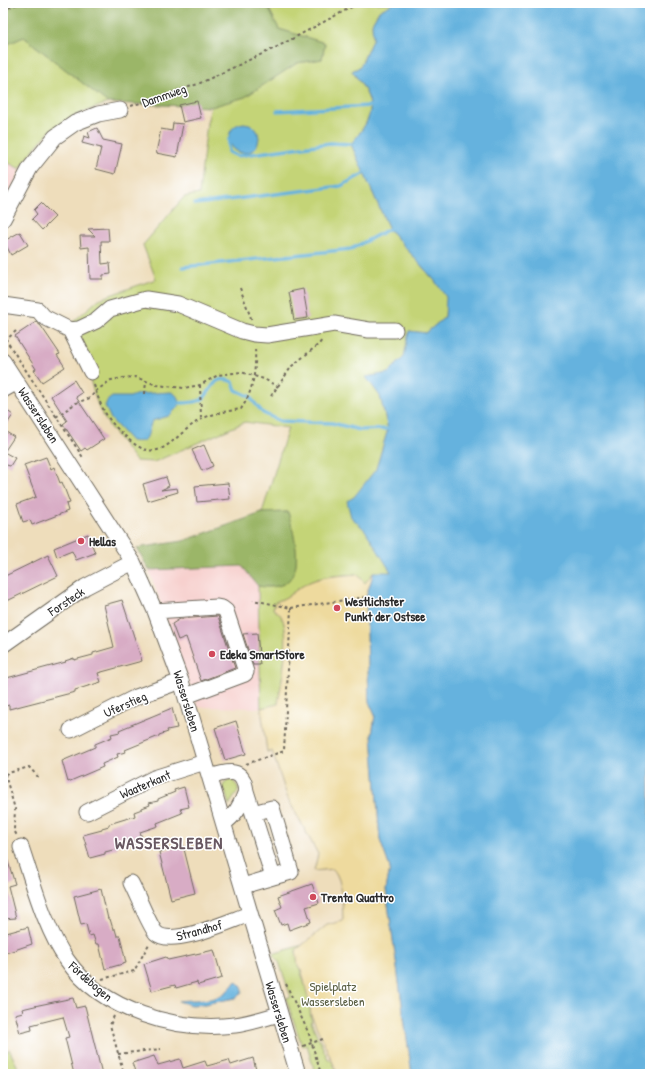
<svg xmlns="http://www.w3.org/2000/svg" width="653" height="1077" viewBox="0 0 653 1077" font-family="'Patrick Hand',sans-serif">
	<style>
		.built { fill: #f7d0ce }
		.green { fill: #c4d477; stroke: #788051 }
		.forest { fill: #9bb668; stroke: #63704a }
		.sand { fill: #eeda9e; stroke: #8c8264 }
		.water { fill: #65b2de; stroke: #486e84 }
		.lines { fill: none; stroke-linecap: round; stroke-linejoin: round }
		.stream { stroke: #65b2de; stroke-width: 3.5 }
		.building { fill: #d8acc5 }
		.minor-casing { stroke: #6f695d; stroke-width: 17 }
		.path { stroke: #6f695d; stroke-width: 2; stroke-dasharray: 3 3; stroke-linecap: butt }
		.minor { stroke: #fff; stroke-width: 15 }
		.poi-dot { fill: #d1495b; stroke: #fff; stroke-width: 1.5 }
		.labels { text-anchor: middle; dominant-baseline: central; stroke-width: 3; stroke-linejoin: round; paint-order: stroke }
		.street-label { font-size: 13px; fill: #2b2b2b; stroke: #fff }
		.poi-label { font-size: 13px; font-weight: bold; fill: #2b2b2b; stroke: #fff; text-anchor: start }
		.park-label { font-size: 13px; fill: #595e42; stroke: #fff }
		.district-label { font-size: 17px; font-weight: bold; letter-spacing: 1px; fill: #685861; stroke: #fff }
	</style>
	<rect width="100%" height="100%" fill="#fff"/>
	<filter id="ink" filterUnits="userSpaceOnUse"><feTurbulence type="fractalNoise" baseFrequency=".025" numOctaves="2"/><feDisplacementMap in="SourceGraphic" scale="8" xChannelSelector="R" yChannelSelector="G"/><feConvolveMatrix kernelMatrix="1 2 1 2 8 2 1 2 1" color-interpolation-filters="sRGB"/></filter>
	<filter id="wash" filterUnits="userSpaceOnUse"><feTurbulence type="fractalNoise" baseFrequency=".012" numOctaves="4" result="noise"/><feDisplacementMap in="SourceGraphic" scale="16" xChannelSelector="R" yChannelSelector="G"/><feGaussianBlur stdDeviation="0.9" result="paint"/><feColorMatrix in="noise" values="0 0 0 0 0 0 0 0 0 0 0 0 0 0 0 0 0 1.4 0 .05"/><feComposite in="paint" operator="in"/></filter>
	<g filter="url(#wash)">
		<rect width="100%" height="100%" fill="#edb"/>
		<!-- built -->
		<path class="built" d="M 3,160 L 20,169 L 3,209 Z
			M 242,566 L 258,586 L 261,708 L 198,707 L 149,570 Z"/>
		<!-- green -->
		<path class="green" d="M 266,3 L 394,3 L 379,11 L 372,23 L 373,38 L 360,67 L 352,71 C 376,104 377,113 351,144 L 389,229 L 435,281 L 447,297 L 445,317 L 426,333 L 409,331 L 405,357 L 388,373 L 367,377 L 380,396 L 388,429 L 376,469 L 399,566 L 412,1074 L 373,573 L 365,584 L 357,574 C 340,576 320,575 304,585 C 292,592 290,597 275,602 L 273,609 C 276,611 281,614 282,618 C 291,636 281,684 278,705 L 261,708 L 258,586 C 310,594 297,545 288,512 L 262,513 L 288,428 L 245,422 L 154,462 L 136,461 L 109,426 L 99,409 L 88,373 L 66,328 L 99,299 L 156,279 L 143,245 L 184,197 L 199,194 L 207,123 L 211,107 L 245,97 L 297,63 L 322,59 L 325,43 L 279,29 Z
			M 24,37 L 108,103 C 61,120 48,126 20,169 L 3,160 L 3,46 Z
			M 229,780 L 233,781 L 238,787 L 238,791 L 229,805 L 223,785 Z
			M 303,945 L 296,950 C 298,968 306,985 310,1003 C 311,1010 309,1015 312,1021 L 311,1022 L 328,1059 L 333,1062 L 338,1074 L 311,1074 L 310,1071 L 314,1069 L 307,1045 L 302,1046 L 286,998 L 291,997 L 279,962 L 272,954 Z
			M 9,1049 L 21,1074 L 3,1074 L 3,1057 Z"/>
		<!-- forest -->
		<path class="forest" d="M 3,3 L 266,3 L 279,29 L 325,43 L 322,59 L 297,63 L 245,97 L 211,107 L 108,103 L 24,37 L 3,46 Z
			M 288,512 C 297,545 310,594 258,586 L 242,566 L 149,570 L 137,548 L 183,541 L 262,513 Z"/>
		<!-- sand -->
		<path class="sand" d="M 374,572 L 366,597 L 369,702 L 375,715 L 372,735 L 380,840 L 390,868 L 386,890 L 412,1074 L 338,1074 L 311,1015 L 309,1002 L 302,972 L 298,966 L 296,950 L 327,925 L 343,921 C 342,906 344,881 333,869 L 314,871 L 318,854 L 288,799 L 272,751 L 267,752 L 261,708 L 278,704 C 281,684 291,636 282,618 C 281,614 276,611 273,609 L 275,602 C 290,597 292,592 304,585 C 320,575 340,576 357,574 L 365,583 Z"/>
		<!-- water -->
		<path class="water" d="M 394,3 L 650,3 L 650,1074 L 412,1074 L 386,890 L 390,868 L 380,840 L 372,735 L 375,715 L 369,702 L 366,597 L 374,572 L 391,572 L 365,530 L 351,517 L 347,501 L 354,497 L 376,469 L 388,429 L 380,396 L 366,377 L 388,373 L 404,357 L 409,331 L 426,333 L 445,317 L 446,297 L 435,281 L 389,229 L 351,144 C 377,113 376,103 352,71 L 360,67 L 373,38 L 372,23 L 379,11 Z
			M229 138a15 15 0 1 1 30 0a15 15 0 1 1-30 0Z
			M 171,392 C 179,395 179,400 178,407 L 169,416 L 152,421 C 146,435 151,444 131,441 L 111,419 L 105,406 L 107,401 L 112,397 L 130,397 L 138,394 Z
			M 236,981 L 242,987 L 242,993 L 235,998 L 205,1004 L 191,1005 L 178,1001 C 204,998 219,1005 236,981 Z"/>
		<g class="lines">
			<!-- stream -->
			<path class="stream" d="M 277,111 L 370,106
				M 229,139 L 229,152 L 237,156 L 331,143 L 351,144
				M 195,204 L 341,186 L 363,174
				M 183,267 L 351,249 L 389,229
				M 179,403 C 186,403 194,403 201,400 C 213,393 212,372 233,382 L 236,390 L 249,396 L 263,413 L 280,421 L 332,423 L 360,430 L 388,429"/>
		</g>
		<g id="blocks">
			<!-- building -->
			<path class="building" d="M 197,101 L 201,118 L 183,122 L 179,105 Z
				M 173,123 L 183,124 L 177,157 L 156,153 L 161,129 L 172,131 Z
				M 97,128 L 103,140 L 122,144 L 115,174 L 96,169 L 101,148 L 82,143 L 84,136 L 90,138 L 88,132 Z
				M 41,203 L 55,217 L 42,230 L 32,219 L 37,214 L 34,210 Z
				M 108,228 L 109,241 L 101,241 L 102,264 L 110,263 L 111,274 L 103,275 L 103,279 L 90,279 L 89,247 L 81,248 L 80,236 L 95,236 L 88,229 Z
				M 20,232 L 28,245 L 11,255 L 4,241 Z
				M 303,289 L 308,318 L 294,320 L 289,292 Z
				M 36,322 L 41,326 L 60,354 L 57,355 L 65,367 L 42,382 L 34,370 L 36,369 L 15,336 Z
				M 74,380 L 82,393 L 76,397 L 104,439 L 87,450 L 85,448 L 81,451 L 63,424 L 67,421 L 51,396 Z
				M 3,408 L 13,415 L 3,430 L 14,437 L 4,452 L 15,458 L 10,466 L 3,464 Z
				M 204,445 L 213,466 L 202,471 L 192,450 Z
				M 46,457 L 51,469 L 54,467 L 60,483 L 62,482 L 70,503 L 66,504 L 68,511 L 32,525 L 30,520 L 23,522 L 17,504 L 36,497 L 24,465 Z
				M 166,477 L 169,486 L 161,490 L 177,488 L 178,492 L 148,501 L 143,484 Z
				M 228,483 L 230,499 L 197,502 L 195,486 Z
				M 88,534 L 95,553 L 76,560 L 72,551 L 57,557 L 54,548 Z
				M 48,555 L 58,576 L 3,603 L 3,577 Z
				M 122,600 L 142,661 L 98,673 L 101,682 L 75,690 L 75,692 L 9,709 L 9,705 L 3,707 L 3,679 L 66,662 L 65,661 L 74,658 L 74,660 L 93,655 L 93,653 L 114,647 L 104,605 Z
				M 218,616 L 235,668 L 201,681 L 186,637 L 178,640 L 172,624 L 180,619 Z
				M 257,633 L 260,665 L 253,665 L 243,634 Z
				M 172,708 L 177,728 L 167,730 L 168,732 L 159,735 L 159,736 L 125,750 L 126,752 L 117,754 L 118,757 L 102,764 L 103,767 L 68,782 L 62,761 L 95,747 L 95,744 L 112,737 L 111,734 L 120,732 L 119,730 Z
				M 236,721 L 246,754 L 225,760 L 215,728 Z
				M 184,787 L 189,807 L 180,809 L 182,813 L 157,823 L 158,826 L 140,832 L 142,838 L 117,846 L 117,849 L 105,852 L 105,854 L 90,858 L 83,835 L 102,830 L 102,828 L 109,826 L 109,824 L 135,816 L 134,812 L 142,809 L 142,808 L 150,805 L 149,803 L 158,801 L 158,799 L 175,792 L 174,790 Z
				M 183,845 L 195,893 L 171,899 L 159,852 Z
				M 5,852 L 15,884 L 8,886 L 16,918 L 3,919 L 3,853 Z
				M 312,884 L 319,903 L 306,907 L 311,922 L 289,930 L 287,923 L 281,925 L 275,910 L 282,907 L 278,896 Z
				M 101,889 L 108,919 L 110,919 L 113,929 L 115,929 L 117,936 L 120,936 L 126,963 L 105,969 L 99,944 L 96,944 L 93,935 L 89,936 L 86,924 L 81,925 L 74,896 Z
				M 28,927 L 32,944 L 3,954 L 3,934 Z
				M 214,950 L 222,978 L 198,985 L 197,982 L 176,988 L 175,985 L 152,991 L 144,964 L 166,957 L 168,960 Z
				M 73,998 L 76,1008 L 85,1006 L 102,1074 L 74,1074 L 65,1038 L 69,1037 L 63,1017 L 31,1025 L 32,1030 L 20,1033 L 15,1014 L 23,1012 L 22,1009 L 39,1005 Z
				M 154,1056 L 158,1065 L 180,1059 L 183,1068 L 205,1061 L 207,1066 L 229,1060 L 231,1065 L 253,1058 L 257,1074 L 136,1074 L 132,1063 Z"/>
		</g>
	</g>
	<g filter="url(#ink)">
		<use href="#blocks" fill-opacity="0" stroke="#6f695d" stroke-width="1"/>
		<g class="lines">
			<defs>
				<path id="minor" d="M 3,219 L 30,168 L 55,137 L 75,123 L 98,114 L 120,110
					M 3,305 L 38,310 L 44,317 L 70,330 L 91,372
					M 70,330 L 79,329 L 96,321 L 110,309 L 146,299 L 178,304 L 242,331 L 254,334 L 267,335 L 334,324 L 369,330 L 395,330
					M 3,361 L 133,562 L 155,611 L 181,681 L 298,1074
					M 3,390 L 17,382
					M 155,611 L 217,607 L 222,608 L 226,611 L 246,672 L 245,674 L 186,696
					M 3,645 L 85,587 L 133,562
					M 71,730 L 136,697 L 181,681
					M 210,777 C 228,771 243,767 246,791 L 273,877 L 243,886
					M 87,812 L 154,778 L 205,762
					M 253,813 L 272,808 L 291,872 L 273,877
					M 224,823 C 235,816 242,803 246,791
					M 21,847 C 33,882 45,929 67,960 C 102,1011 176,1032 235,1025 C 250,1023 265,1018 279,1014
					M 131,883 C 136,892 150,927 156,933 C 172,948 231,920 250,914"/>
			</defs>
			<!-- minor casing -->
			<use href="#minor" class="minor-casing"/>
			<!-- path -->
			<path class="path" d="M 3,10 L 20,3
				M 131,106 L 198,84 L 277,47 L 359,3
				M 240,288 L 252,321
				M 16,331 L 6,340 L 84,459
				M 3,344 L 6,349
				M 94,385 C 101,408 107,420 125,436 C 160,470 171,436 200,420 C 212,413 228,411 241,409 C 254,391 256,368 255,347
				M 200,385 L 201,419
				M 145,394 L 146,380
				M 271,396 L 292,366 L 319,344 L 323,339
				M 56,417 L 76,403 L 90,398 L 96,391 L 111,380 L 123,378 L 135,377 L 157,385 L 184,388 L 200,385 L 218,375 L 241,372 L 264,379 L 278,387
				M 291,608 L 366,597
				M 246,764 L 284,751 L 291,608 L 253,600
				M 3,768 L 15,809 L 14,830 L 17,836
				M 5,774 L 29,767 L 39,778
				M 102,979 L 134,971 L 149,944
				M 286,984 L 309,1034 L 321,1074
				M 114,1016 L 110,1025 L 124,1074
				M 303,1046 L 323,1039
				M 118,1054 L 161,1049"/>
			<!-- minor -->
			<use href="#minor" class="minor"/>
		</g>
	</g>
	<!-- markers -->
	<g class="poi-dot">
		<circle cx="81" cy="541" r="4"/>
		<circle cx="337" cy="608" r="4"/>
		<circle cx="212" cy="654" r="4"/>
		<circle cx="313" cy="897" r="4"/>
	</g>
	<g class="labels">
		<!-- street labels -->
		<g class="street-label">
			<text transform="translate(164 95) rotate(-19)">Dammweg</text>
			<text transform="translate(39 415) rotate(57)">Wassersleben</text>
			<text transform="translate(66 601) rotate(-34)">Forsteck</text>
			<text transform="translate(187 701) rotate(73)">Wassersleben</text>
			<text transform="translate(125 704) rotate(-24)">Uferstieg</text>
			<text transform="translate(145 784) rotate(-23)">Waaterkant</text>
			<text transform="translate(199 930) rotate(-15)">Strandhof</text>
			<text transform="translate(91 981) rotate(41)">Fördebogen</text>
			<text transform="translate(279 1012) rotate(73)">Wassersleben</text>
		</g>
		<!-- poi labels -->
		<g class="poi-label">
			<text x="89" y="541">Hellas</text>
			<text x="345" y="601">Westlichster<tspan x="345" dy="15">Punkt der Ostsee</tspan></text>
			<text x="220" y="654">Edeka SmartStore</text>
			<text x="321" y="897">Trenta Quattro</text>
		</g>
		<!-- park labels -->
		<g class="park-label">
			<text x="333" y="986">Spielplatz<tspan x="333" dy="15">Wassersleben</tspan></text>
		</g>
		<!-- district labels -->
		<g class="district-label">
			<text x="169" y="842">WASSERSLEBEN</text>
		</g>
	</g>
	<!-- margin -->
	<rect width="653" height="1077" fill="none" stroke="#fff" stroke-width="16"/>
</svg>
